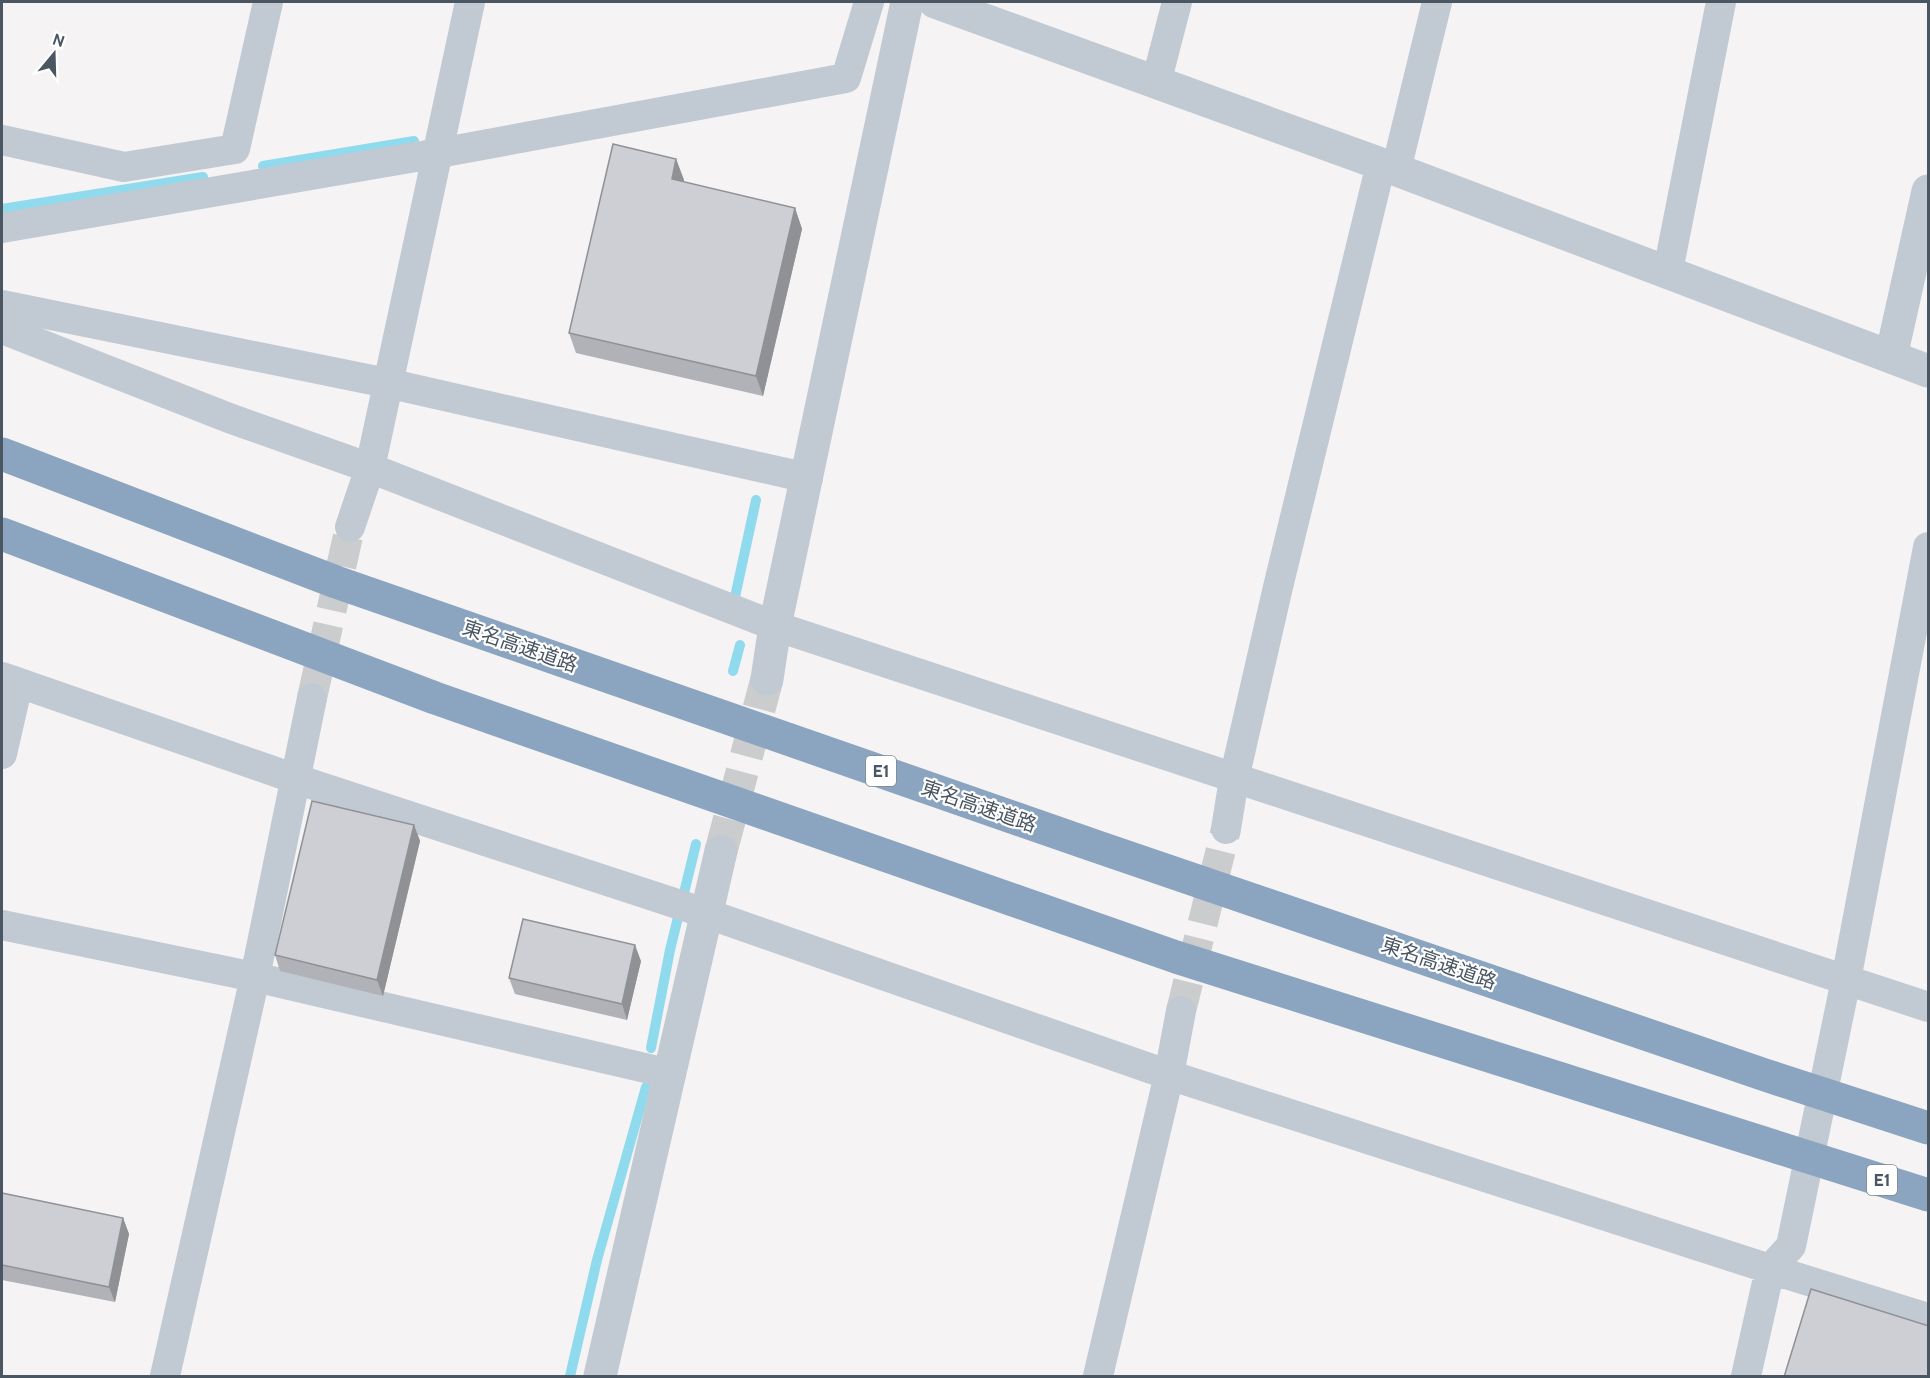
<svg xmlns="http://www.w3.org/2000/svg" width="1930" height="1378" viewBox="0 0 1930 1378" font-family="Cabin,'Noto Sans JP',sans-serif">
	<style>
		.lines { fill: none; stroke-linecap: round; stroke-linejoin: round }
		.stream { stroke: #90daee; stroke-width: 10 }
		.minor-tunnel { stroke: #caccce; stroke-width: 30; stroke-dasharray: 30 15; stroke-linecap: butt }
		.tertiary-tunnel { stroke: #caccce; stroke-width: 33; stroke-dasharray: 33 16; stroke-linecap: butt }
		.minor { stroke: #c1cad2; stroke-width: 30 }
		.tertiary { stroke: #c1cad2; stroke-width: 33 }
		.motorway { stroke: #8ba5c1; stroke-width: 33 }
		.wall { fill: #b0b2b7 }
		.shaded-wall { fill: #909195 }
		.building { fill: #cdcfd5; stroke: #909195; stroke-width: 1.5 }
		.labels { text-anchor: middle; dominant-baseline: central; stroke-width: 4.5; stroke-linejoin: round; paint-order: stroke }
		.shield { fill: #fff; stroke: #808990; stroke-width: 1.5 }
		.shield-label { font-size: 18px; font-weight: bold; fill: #4a5661 }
		.street-label { font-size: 20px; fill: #4a5661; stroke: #fff }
	</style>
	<rect width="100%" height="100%" fill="#f5f3f3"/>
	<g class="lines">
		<!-- stream -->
		<path class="stream" d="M 263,166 L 414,141
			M 2,209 L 203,177
			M 735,597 L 756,500
			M 733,671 L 740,645
			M 651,1048 L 670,950 L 696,844
			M 570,1376 L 597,1260 L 646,1087"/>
		<!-- minor-tunnel -->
		<path class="minor-tunnel" d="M 312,698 L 350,527
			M 1181,1011 L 1226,829"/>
		<!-- tertiary-tunnel -->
		<path class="tertiary-tunnel" d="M 721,851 L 767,679"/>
		<!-- minor -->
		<path class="minor" d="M 1156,83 L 1177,2
			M 2,140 L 124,167 L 235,149 L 268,2
			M 1396,170 L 1437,2
			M 2,228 L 439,153 L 846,78 L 869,2
			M 1668,271 L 1721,2
			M 2,305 L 387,383 L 808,478
			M 2,329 L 229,418 L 370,468 L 775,626 L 1928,1007
			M 350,527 L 370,468 L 470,2
			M 2,677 L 296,779 L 708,914 L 1169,1075 L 1770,1269 L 1928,1318
			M 2,754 L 18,684
			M 1226,829 L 1234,779 L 1278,587 L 1381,164
			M 2,925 L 255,977 L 671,1074
			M 165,1376 L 255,977 L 312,698
			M 1098,1376 L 1169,1075 L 1181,1011
			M 1746,1376 L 1770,1269 L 1791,1246 L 1846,980 L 1928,547"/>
		<!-- tertiary -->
		<path class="tertiary" d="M 935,2 L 1381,164 L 1928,371
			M 1891,357 L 1928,191
			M 767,679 L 775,626 L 907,2
			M 600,1376 L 721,851"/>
		<!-- motorway -->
		<path class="motorway" d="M 2,454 L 336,582 L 1098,847 L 1765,1075 L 1928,1128
			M 2,534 L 435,698 L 1176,957 L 1928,1195"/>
	</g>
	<!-- wall -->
	<path class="wall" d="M 676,159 L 684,180 L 683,182 L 795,208 L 802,229 L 763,396 L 576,353 L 569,333 Z
		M 414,825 L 420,841 L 383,996 L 280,971 L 275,955 Z
		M 641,961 L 627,1020 L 515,994 L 509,978 Z
		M 2,1193 L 123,1218 L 129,1234 L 115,1302 L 2,1280 Z"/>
	<!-- shaded-wall -->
	<path class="shaded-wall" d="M 676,159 L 684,180 L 679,199 L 672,179 Z
		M 795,208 L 802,229 L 763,396 L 756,376 Z
		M 414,825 L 420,841 L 383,996 L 377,980 Z
		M 635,945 L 641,961 L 627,1020 L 622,1004 Z
		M 123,1218 L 129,1234 L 115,1302 L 109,1287 Z"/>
	<!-- building -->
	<path class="building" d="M 613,144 L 676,159 L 672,179 L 795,208 L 756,376 L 569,333 Z
		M 312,801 L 414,825 L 377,980 L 275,955 Z
		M 523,919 L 635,945 L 622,1004 L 509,978 Z
		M 2,1193 L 123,1218 L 109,1287 L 2,1265 Z
		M 1811,1289 L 1929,1326 L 1929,1377 L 1784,1377 Z"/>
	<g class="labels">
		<!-- shield labels -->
		<g class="shield">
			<rect x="866" y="756" width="30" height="30" rx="4.5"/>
			<rect x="1867" y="1165" width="30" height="30" rx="4.5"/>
		</g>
		<g class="shield-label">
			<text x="881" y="771">E1</text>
			<text x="1882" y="1180">E1</text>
		</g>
		<!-- street labels -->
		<g class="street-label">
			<text transform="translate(520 646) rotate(19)">東名高速道路</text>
			<text transform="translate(979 806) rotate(19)">東名高速道路</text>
			<text transform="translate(1439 963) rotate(19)">東名高速道路</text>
		</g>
	</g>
	<!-- border -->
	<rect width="1930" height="1378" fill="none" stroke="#4a5661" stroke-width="6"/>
	<!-- north arrow -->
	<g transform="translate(54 54) rotate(19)" stroke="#ffffff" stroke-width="4.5" paint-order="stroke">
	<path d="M0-4.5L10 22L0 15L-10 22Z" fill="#4a5661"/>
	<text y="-9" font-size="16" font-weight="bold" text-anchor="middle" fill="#4a5661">N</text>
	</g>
</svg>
